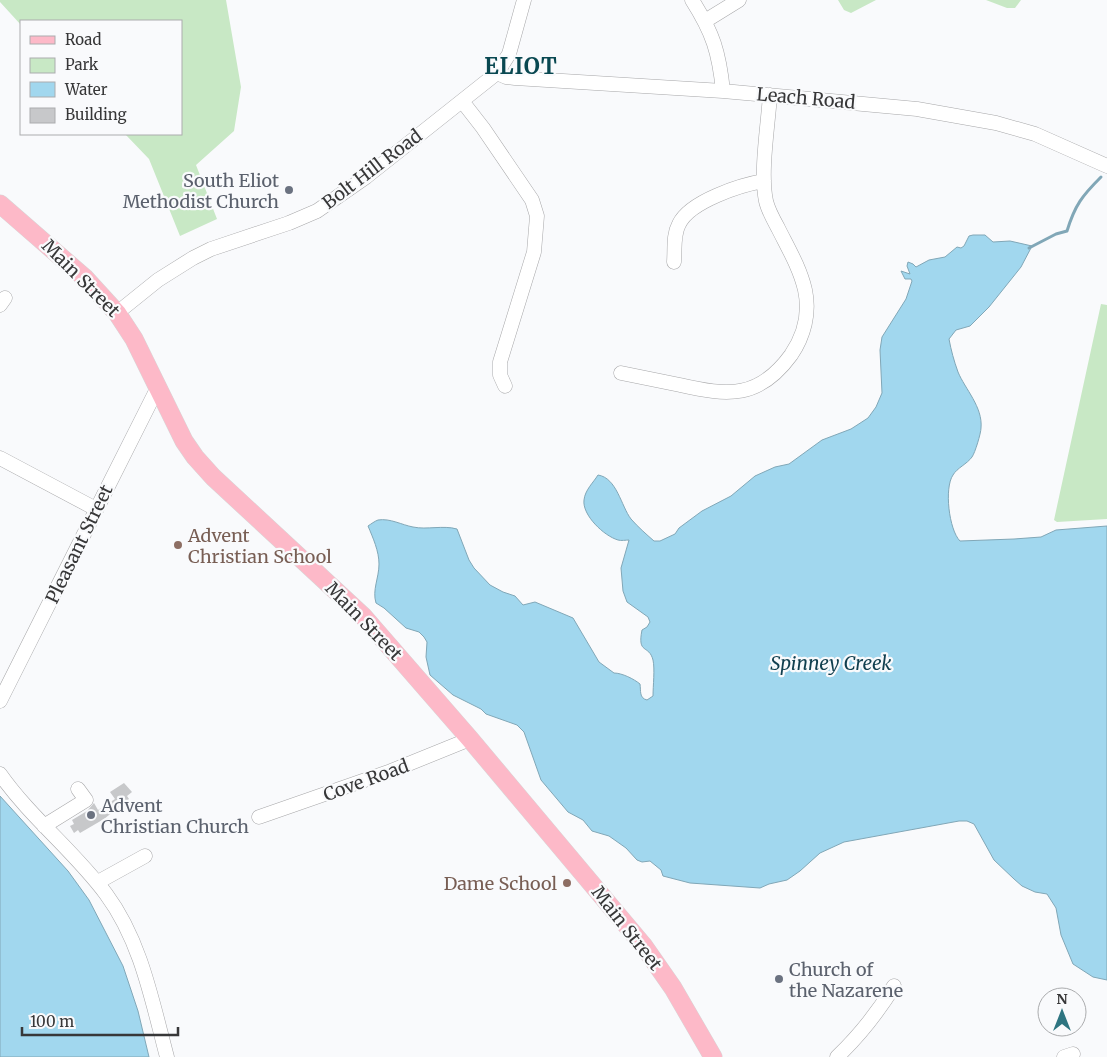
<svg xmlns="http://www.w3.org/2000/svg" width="1107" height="1057" viewBox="0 0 1107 1057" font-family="Merriweather,serif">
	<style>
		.green { fill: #c8e8c5 }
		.water { fill: #a1d7ee; stroke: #81a7b7 }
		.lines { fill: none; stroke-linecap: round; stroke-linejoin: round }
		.stream { stroke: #81a7b7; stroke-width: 3 }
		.building { fill: #c7c8ca }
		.minor-casing { stroke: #a7a7a9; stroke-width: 15 }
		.major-casing { stroke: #d7d7d7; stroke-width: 19 }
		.minor { stroke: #fff; stroke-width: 14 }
		.major { stroke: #fdb9c8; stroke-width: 18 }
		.worship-dot { fill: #6b7280; stroke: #f9fafc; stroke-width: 2 }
		.education-dot { fill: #8d6e63; stroke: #f9fafc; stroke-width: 2 }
		.labels { text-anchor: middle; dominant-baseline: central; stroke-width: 4.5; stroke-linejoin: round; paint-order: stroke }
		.street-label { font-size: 18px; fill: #373738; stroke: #f9fafc }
		.worship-label { font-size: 18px; fill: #5b616d; stroke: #f9fafc; text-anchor: start }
		.education-label { font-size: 18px; fill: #785e54; stroke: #f9fafc; text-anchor: start }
		.water-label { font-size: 19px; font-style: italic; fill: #103f4f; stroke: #f9fafc }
		.district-label { font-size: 22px; font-weight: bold; letter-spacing: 1px; fill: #094851; stroke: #f9fafc }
	</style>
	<rect width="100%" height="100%" fill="#f9fafc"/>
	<!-- green -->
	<path class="green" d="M 0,0 L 226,0 L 241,87 L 234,131 L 196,165 L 217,219 L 180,236 L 149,159 L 125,134 L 181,134 L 181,21 L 21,21 L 21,25 L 0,2 Z
		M 838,0 L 876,0 L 851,13 L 844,10 Z
		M 986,0 L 1021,0 L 1015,8 L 1007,8 Z
		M 1101,304 L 1107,305 L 1107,519 L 1057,522 L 1054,520 Z"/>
	<!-- water -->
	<path class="water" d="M 973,235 L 985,235 L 993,242 L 1010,241 L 1032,246 L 1021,267 L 989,307 L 970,326 L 956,330 L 949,339 C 951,350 954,361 958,372 C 965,389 983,407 981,428 C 981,433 975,453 972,457 C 967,464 957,468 953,475 C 944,488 949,530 960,541 L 1014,539 L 1041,537 L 1056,530 L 1107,526 L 1107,980 L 1093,977 L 1073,964 L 1061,935 L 1056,908 L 1047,894 L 1035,892 L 1022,886 L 1014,879 L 994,860 L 974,824 L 967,821 L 959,821 L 844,842 L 820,853 L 800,871 L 787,880 L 769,884 L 760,888 L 690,883 L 663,876 L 661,870 L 650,861 L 642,862 L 637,860 L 626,848 L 609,836 L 592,831 L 583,820 L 568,812 L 541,780 L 524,732 L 517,725 L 486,714 L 481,709 L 453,695 L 438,682 L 430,675 L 426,657 L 427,642 L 424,637 L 419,632 L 406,628 L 384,608 L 376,603 C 372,590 379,578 379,564 C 379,551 373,538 368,526 C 371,524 375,521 378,520 C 390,518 402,525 413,527 C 427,530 443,525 457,529 L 469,560 L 474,568 L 490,585 L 503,592 L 515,596 L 523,605 L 535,602 L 573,618 L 599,662 L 614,673 C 622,673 634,679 640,684 C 641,691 639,698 647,700 L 653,696 C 653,686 655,669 653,660 C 649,644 637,655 642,630 L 647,627 L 650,622 L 648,617 L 627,602 L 623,591 L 621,568 L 629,540 C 626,540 621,541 618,540 C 604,536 582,515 584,500 C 585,490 593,483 598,475 C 617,478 621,506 631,519 C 638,527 646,534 654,541 L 660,541 L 675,534 L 679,528 L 702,511 L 731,496 L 755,476 L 775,467 L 789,464 L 822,440 L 851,429 L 868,418 L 876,407 L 882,393 L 880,350 L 882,337 L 906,299 L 912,281 L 911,279 L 905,279 L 901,271 L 910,274 L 907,266 L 908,262 L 913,264 L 916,267 L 929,260 L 945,257 L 957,247 L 961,248 L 964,246 L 969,236 Z
		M 0,796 L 68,871 L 89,900 L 123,966 L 138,1011 L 149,1057 L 0,1057 Z"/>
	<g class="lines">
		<!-- stream -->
		<path class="stream" d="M 1029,248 L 1056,234 L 1067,231 C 1075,205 1082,196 1101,177"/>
	</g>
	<!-- building -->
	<path class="building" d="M 124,783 L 132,792 L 127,796 L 129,799 L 104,819 L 80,833 L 78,830 L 74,833 L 70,826 L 74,824 L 72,820 L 87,811 L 94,803 L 98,810 L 115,799 L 110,792 Z"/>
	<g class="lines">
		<defs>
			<path id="minor" d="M 692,0 C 713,33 719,52 723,91
				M 705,21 L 739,0
				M 497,73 L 506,77 L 515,78 L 723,91 L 917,109 L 996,123 L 1035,134 L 1107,166
				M 462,101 L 483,128 L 532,200 L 537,216 L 534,252 L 500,362 L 500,375 L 505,386
				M 674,262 C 675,249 673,235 679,224 C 690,201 741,185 764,181
				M 0,305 L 5,298
				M 117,313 L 158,280 L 193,258 L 211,249 L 289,223 L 317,211 L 366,177 L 497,73 L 509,54 L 524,0
				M 621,373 C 641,377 661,381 680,385 C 728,396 759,399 791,355 C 804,336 810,313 805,290 C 800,268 788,248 778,228 C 773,219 768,210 766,201 C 760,172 768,126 770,95
				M 0,458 L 96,509
				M 0,701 L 158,387
				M 0,774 C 31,818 74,851 106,894 C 141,941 152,1001 167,1057
				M 259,817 L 391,771 L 470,739
				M 44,826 L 86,800 L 78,789
				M 98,882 L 145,856
				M 837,1057 C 859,1036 878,1012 894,986
				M 1064,1057 L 1073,1054"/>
			<path id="major" d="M 0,204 L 85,278 L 117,313 L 134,339 L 184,441 L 195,457 L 213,477 L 363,616 L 470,739 L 643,945 L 673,988 L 713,1057"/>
		</defs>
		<!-- minor casing -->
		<use href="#minor" class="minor-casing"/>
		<!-- major casing -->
		<use href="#major" class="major-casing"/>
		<!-- minor -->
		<use href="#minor" class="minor"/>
		<!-- major -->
		<use href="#major" class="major"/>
	</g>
	<!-- markers -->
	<g class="worship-dot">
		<circle cx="289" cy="190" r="5"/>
		<circle cx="91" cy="815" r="5"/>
		<circle cx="779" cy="979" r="5"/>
	</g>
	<g class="education-dot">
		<circle cx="178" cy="545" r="5"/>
		<circle cx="567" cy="883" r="5"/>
	</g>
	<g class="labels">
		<!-- street labels -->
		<g class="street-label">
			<text transform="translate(806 98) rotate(5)">Leach Road</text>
			<text transform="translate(372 169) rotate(-37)">Bolt Hill Road</text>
			<text transform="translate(81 278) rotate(45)">Main Street</text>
			<text transform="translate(79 544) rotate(-64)">Pleasant Street</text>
			<text transform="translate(364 621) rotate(46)">Main Street</text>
			<text transform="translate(366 780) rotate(-20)">Cove Road</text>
			<text transform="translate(627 928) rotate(52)">Main Street</text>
		</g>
		<!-- worship labels -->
		<g class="worship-label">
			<text x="279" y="180" text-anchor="end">South Eliot<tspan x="279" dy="21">Methodist Church</tspan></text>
			<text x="101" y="805">Advent<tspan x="101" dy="21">Christian Church</tspan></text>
			<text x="789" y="969">Church of<tspan x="789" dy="21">the Nazarene</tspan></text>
		</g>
		<!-- education labels -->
		<g class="education-label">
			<text x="188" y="535">Advent<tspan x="188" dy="21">Christian School</tspan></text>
			<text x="557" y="883" text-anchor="end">Dame School</text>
		</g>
		<!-- water labels -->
		<g class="water-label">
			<text x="831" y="663">Spinney Creek</text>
		</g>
		<!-- district labels -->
		<g class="district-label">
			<text x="521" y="66">ELIOT</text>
		</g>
	</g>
	<!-- legend -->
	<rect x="20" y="20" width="162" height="115" fill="#f9fafc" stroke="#abacae"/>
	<rect x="30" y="36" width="25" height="8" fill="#fdb9c8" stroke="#abacae"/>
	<text x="65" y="45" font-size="15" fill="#373738">Road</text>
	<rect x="30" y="58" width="25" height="15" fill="#c8e8c5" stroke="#abacae"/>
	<text x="65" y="70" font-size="15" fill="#373738">Park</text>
	<rect x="30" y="82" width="25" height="15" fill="#a1d7ee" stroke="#abacae"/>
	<text x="65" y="95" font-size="15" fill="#373738">Water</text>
	<rect x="30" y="108" width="25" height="15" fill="#c7c8ca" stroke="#abacae"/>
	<text x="65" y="120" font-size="15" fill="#373738">Building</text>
	<!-- north arrow -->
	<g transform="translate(1062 1012)"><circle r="24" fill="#f9fafc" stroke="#abacae"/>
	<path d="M0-4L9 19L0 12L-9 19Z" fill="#2e7581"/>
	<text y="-8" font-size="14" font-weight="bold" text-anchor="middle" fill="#373738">N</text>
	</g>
	<!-- scale -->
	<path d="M22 1027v8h156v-8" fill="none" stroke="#373738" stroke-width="2.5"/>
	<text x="30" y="1027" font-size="15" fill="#373738" stroke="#f9fafc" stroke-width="4" paint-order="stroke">100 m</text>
</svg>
